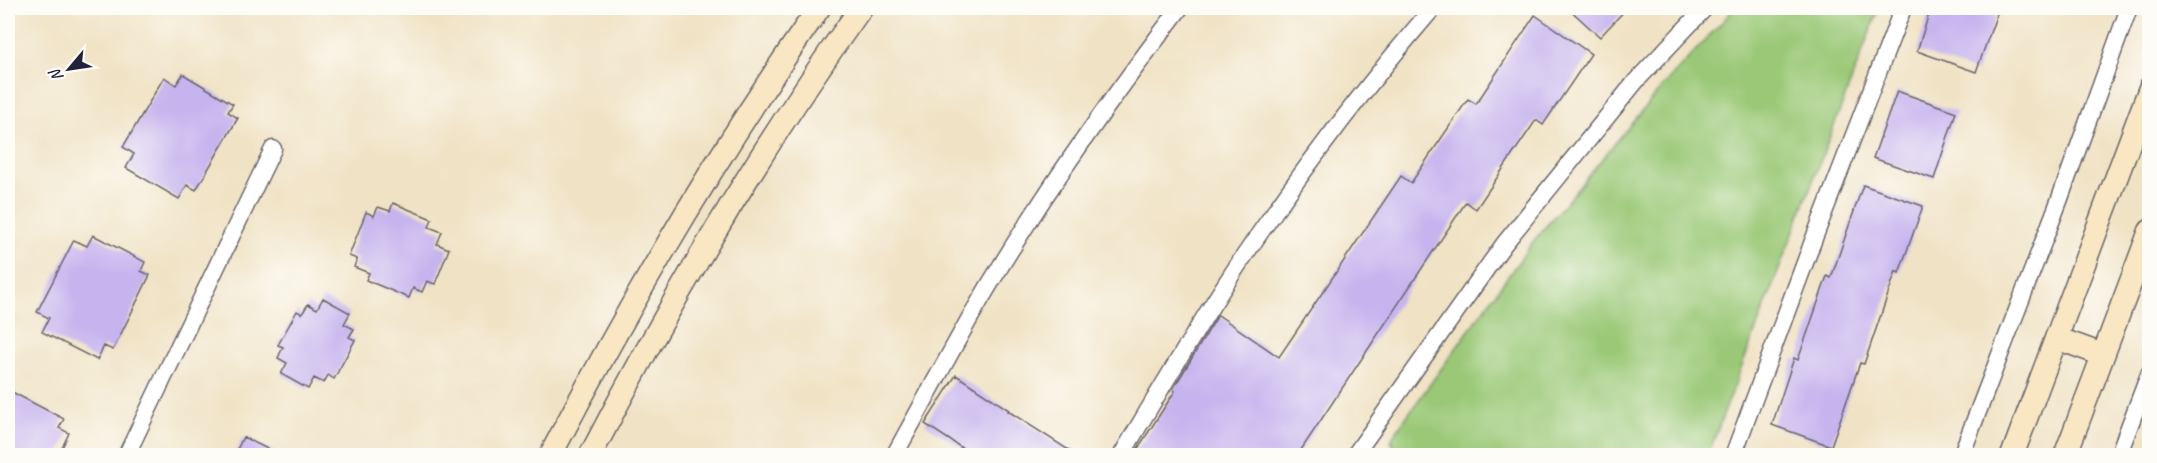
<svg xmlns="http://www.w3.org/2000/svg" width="2157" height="463" viewBox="0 0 2157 463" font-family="Caveat,sans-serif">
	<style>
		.green { fill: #9ac876; stroke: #5e7558; stroke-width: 1.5 }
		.building { fill: #c6b4ee }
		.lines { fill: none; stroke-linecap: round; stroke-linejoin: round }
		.street-casing { stroke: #6a656b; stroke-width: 19 }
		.secondary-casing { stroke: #6a656b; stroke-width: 25 }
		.street { stroke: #fff; stroke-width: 16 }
		.secondary { stroke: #f9e7c3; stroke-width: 22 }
	</style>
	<rect width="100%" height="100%" fill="#fdfcf7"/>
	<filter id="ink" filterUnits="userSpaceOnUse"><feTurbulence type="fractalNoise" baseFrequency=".0167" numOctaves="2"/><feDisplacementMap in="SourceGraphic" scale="12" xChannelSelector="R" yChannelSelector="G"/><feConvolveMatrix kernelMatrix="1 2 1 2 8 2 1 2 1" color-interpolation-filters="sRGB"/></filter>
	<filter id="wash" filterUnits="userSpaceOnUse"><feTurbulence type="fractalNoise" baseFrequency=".008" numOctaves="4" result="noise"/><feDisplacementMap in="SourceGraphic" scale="24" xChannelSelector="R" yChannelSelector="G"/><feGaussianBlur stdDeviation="1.35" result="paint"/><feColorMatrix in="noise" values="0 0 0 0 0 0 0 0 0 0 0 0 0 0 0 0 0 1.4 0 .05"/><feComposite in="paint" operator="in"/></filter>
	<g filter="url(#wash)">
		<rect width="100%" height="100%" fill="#f0e2c4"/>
		<!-- green -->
		<path class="green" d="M 1735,8 L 1879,8 L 1708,455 L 1433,456 L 1396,449 L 1391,442 L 1394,434 L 1532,243 L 1662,87 Z"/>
		<g id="blocks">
			<!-- building -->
			<path class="building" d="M 1568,8 L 1627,8 L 1600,37 Z
				M 1931,8 L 1999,8 L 1976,72 L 1917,51 Z
				M 1535,15 L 1591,54 L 1543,125 L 1536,120 L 1476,209 L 1466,202 L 1297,456 L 1133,456 L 1175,391 L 1173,389 L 1218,315 L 1279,357 L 1401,176 L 1411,183 L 1468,99 L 1476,104 Z
				M 183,74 L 233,104 L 228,112 L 238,118 L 196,190 L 187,185 L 179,199 L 126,168 L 134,154 L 123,147 L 164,77 L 176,85 Z
				M 1897,91 L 1956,112 L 1934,179 L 1873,158 Z
				M 1863,185 L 1923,206 L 1899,273 L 1896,271 L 1864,364 L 1860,363 L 1831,446 L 1772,425 L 1794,358 L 1798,360 L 1827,276 L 1831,278 Z
				M 393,203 L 432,219 L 429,227 L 442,232 L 437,244 L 449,249 L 435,284 L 427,281 L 422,292 L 413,288 L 409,298 L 366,280 L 369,273 L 354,267 L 357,259 L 349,256 L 366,212 L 374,216 L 378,207 L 390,211 Z
				M 93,235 L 145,262 L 141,271 L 150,275 L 113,350 L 104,346 L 97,360 L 42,332 L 49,318 L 37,312 L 74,240 L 87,246 Z
				M 323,298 L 350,313 L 344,324 L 354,329 L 349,337 L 355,340 L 334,379 L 328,375 L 324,383 L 314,378 L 308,389 L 281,374 L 287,363 L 278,358 L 283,347 L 278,345 L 297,311 L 302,314 L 308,304 L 317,309 Z
				M 956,375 L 1009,410 L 1008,411 L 1078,456 L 974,456 L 925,424 Z
				M 8,390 L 64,419 L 59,428 L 69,433 L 58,456 L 8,456 Z
				M 243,437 L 282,456 L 234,456 Z"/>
		</g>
	</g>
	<g filter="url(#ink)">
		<use href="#blocks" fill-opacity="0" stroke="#6a656b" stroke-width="1.5"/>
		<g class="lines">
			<defs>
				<path id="street" d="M 126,456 L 273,149
					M 894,456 C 920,409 945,362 971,316 C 1033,208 1105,106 1180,8
					M 1121,456 C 1160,390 1198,325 1240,262 C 1300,173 1364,88 1433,8
					M 1354,456 L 1504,244 L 1636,81 L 1705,8
					M 1733,456 L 1813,241 L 1903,8
					M 1961,456 L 2059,201 L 2129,8
					M 2118,456 L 2150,372"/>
				<path id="secondary" d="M 2056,338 L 2103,355
					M 550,456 C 631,301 719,150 819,8
					M 590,456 C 671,300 759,150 861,8
					M 2012,456 L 2150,88
					M 2065,456 L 2150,231"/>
			</defs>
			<!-- street casing -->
			<use href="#street" class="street-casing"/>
			<!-- secondary casing -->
			<use href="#secondary" class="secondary-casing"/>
			<!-- street -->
			<use href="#street" class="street"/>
			<!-- secondary -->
			<use href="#secondary" class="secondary"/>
		</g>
	</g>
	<!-- margin -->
	<rect width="2157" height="463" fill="none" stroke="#fdfcf7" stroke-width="30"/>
	<!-- north arrow -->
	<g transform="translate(69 69) rotate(241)" stroke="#fdfcf7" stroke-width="4.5" paint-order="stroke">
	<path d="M0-4.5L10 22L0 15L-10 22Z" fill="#22223b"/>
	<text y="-9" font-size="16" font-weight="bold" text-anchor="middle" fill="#22223b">N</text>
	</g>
</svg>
